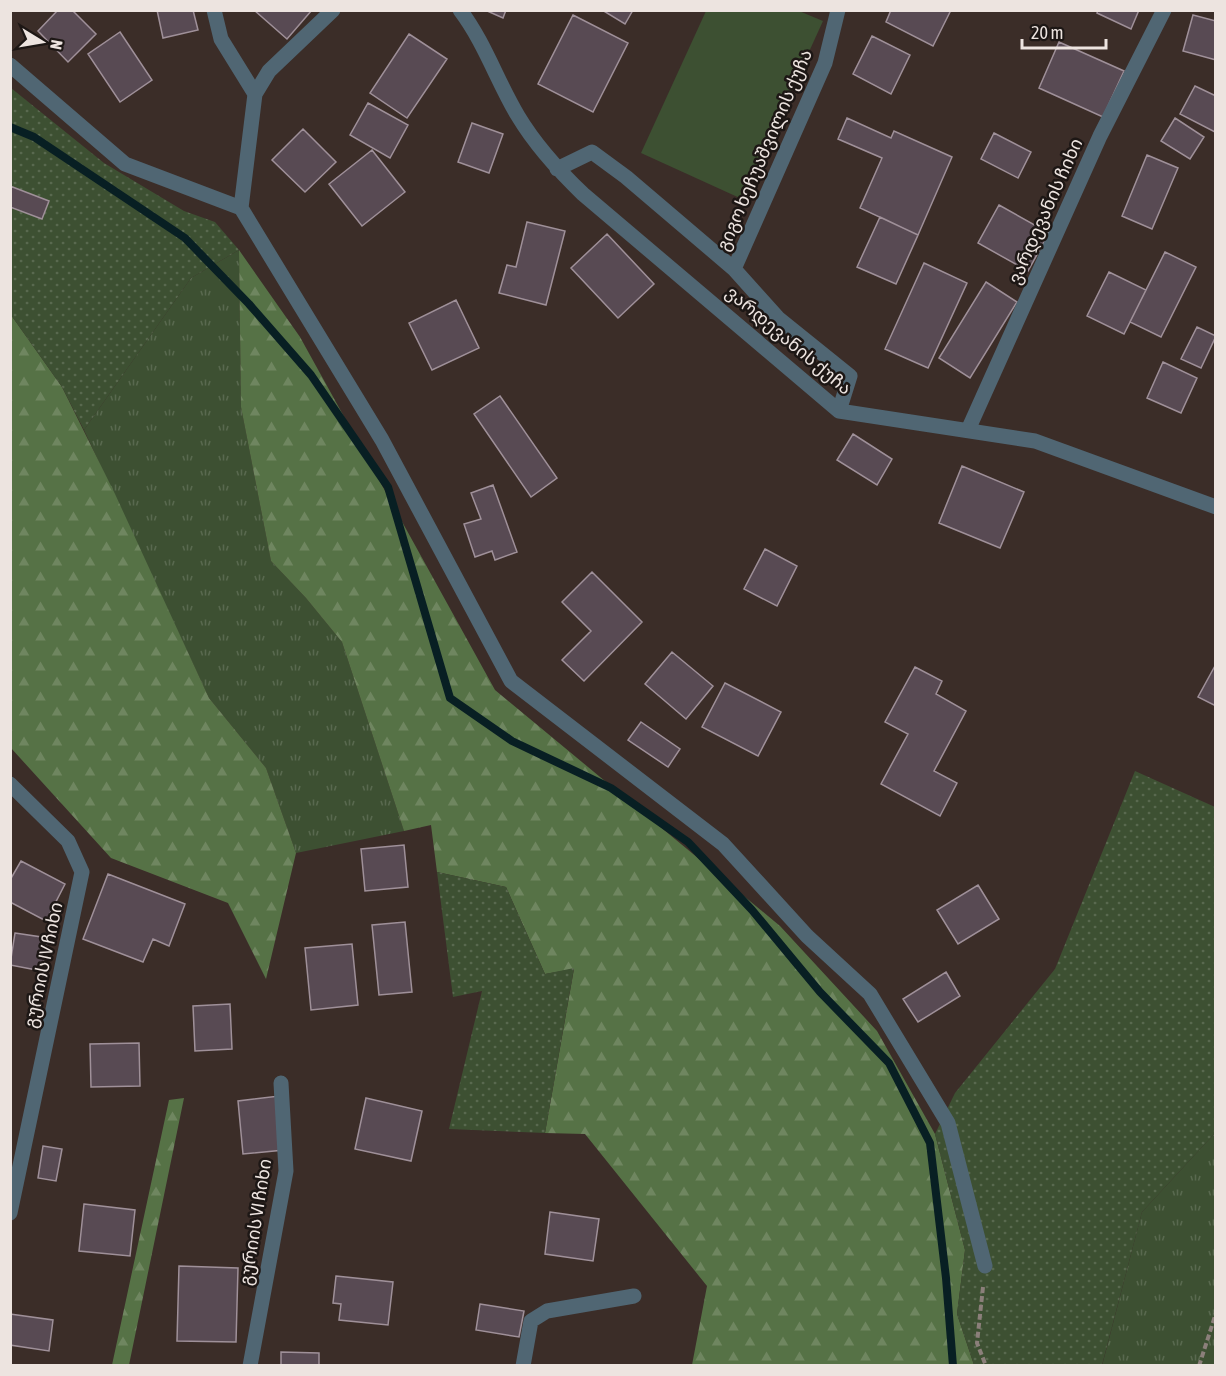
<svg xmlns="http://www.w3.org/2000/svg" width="1226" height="1376" viewBox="0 0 1226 1376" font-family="'Asap Condensed','Noto Sans Georgian',sans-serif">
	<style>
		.grass { fill: url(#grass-tufts) }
		.forest { fill: url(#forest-firs) }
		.garden { fill: url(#garden-dots) }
		.pitch { fill: #3d5032 }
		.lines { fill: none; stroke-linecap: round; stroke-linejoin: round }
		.stream { stroke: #081f23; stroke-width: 8 }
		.building { fill: #584a53; stroke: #9f9099; stroke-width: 1.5 }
		.path { stroke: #8b7f7a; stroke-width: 4; stroke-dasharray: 6 3; stroke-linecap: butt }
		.minor { stroke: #506673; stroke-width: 15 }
		.labels { text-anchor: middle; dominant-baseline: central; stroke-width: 5; stroke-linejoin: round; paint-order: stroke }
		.street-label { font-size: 18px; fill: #ede4e0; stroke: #1d1715 }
	</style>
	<defs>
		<pattern id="grass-tufts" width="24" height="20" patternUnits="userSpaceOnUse" patternTransform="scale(1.5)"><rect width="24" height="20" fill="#3d5032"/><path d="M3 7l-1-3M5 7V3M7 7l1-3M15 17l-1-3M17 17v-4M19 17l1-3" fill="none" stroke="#59694f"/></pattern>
		<pattern id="forest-firs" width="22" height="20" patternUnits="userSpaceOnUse" patternTransform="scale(1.5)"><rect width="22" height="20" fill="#567246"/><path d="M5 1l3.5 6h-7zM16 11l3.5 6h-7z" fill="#6f8660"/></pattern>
		<pattern id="garden-dots" width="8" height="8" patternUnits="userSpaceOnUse" patternTransform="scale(1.5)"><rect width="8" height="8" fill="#3d5032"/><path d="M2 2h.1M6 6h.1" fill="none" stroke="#59694f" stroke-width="1.8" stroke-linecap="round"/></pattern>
	</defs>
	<rect width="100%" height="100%" fill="#3b2d28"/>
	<!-- grass -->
	<path class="grass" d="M 239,250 L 241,407 L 271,561 L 306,598 L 342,642 L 404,831 L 296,853 L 266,768 L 209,698 L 84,430 L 191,278 Z
		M 1215,1133 L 1215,1365 L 1102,1366 L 1142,1212 Z"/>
	<!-- forest -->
	<path class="forest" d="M 239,250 L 300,337 L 495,690 L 780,926 L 877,1031 L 935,1134 L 965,1250 L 957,1314 L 974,1365 L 692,1365 L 707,1286 L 585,1134 L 545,1133 L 574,969 L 545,974 L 506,887 L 437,872 L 431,825 L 404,831 L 342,642 L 306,598 L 271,561 L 241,407 Z
		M 11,315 L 62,387 L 115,494 L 209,698 L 266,768 L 296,853 L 266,979 L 228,903 L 111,858 L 11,748 Z
		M 184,1098 L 129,1365 L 112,1365 L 169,1100 Z"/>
	<!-- garden -->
	<path class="garden" d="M 11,88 L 104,163 L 184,211 L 215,222 L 239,250 L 191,278 L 84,430 L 62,387 L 11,315 Z
		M 1135,771 L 1215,807 L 1215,1133 L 1142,1212 L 1102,1365 L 974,1365 L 957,1314 L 965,1250 L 935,1134 L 955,1093 L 1055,969 Z
		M 437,872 L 506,887 L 545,974 L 574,968 L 545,1133 L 449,1129 L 482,991 L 453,997 Z"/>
	<!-- pitch -->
	<path class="pitch" d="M 706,11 L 799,11 L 823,21 L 742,199 L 641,153 Z"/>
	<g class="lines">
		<!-- stream -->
		<path class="stream" d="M 10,127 L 34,137 L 185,238 L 249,304 L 311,375 L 388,487 L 450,698 L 512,741 L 611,788 L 688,842 L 752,910 L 820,992 L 889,1063 L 930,1143 L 946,1278 L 953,1366"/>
	</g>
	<!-- building -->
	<path class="building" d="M 58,10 L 72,10 L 96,34 L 68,62 L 38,31 Z
		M 157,10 L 193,10 L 198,30 L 163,38 Z
		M 254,10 L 312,10 L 287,39 Z
		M 485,10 L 506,10 L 503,18 Z
		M 602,10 L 633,10 L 625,24 Z
		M 891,10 L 951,10 L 933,46 L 886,22 Z
		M 1098,10 L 1139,10 L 1131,29 L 1097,13 Z
		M 573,15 L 628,43 L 593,112 L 538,84 Z
		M 1193,15 L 1216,21 L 1216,60 L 1183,51 Z
		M 120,32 L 152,80 L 120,102 L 88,54 Z
		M 409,34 L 447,59 L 407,118 L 370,93 Z
		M 872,36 L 910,55 L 891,94 L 853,74 Z
		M 1059,42 L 1124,71 L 1103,117 L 1039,88 Z
		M 1195,86 L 1216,96 L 1215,132 L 1180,114 Z
		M 368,103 L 408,125 L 390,158 L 350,135 Z
		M 847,118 L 891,138 L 894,131 L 952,157 L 918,235 L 860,208 L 882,158 L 838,139 Z
		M 1175,118 L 1204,137 L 1190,159 L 1161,141 Z
		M 472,123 L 503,134 L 489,173 L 458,162 Z
		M 303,129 L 336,162 L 305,192 L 272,160 Z
		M 994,133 L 1031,152 L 1018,178 L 981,159 Z
		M 372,150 L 405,192 L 362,226 L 329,184 Z
		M 1147,155 L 1178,168 L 1152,229 L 1122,216 Z
		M 10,186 L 49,201 L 42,219 L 10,207 Z
		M 999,205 L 1049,233 L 1028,271 L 978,243 Z
		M 880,217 L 918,235 L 896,284 L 857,267 Z
		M 527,222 L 565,231 L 546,305 L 499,293 L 507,265 L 516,267 Z
		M 607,234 L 654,284 L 618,318 L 571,268 Z
		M 1165,252 L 1196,267 L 1161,337 L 1130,322 Z
		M 924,263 L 967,283 L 928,368 L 885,349 Z
		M 1109,272 L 1146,290 L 1124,334 L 1087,316 Z
		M 986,282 L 1017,302 L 970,378 L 939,358 Z
		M 456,300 L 479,348 L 432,370 L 409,323 Z
		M 1197,327 L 1216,336 L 1201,368 L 1181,359 Z
		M 1163,362 L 1197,378 L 1181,413 L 1147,398 Z
		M 500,396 L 557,478 L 531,497 L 474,414 Z
		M 853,434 L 892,459 L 877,485 L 837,460 Z
		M 962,466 L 1024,492 L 1000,548 L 939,523 Z
		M 493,485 L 517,552 L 495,560 L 492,551 L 475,557 L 464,524 L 481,519 L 471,493 Z
		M 765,549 L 797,566 L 777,606 L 744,589 Z
		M 592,572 L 642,622 L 584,681 L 562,660 L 591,631 L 562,602 Z
		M 672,652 L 713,686 L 686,719 L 645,684 Z
		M 1216,664 L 1216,706 L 1198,697 Z
		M 915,667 L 942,681 L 936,694 L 966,711 L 934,771 L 957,783 L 940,816 L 881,784 L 908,734 L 885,722 Z
		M 725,683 L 781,712 L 758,756 L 702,727 Z
		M 641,722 L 680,749 L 668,767 L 628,740 Z
		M 404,845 L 408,887 L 365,891 L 361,849 Z
		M 21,861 L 65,884 L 46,921 L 10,902 L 10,880 Z
		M 108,874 L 185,904 L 169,946 L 153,939 L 143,962 L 83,939 Z
		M 978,885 L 999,919 L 958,944 L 937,910 Z
		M 405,922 L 412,992 L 379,995 L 372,925 Z
		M 15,933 L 48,938 L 42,971 L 10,965 Z
		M 352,944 L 358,1005 L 311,1010 L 305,948 Z
		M 946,972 L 960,996 L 918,1022 L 903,999 Z
		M 230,1004 L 232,1049 L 195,1051 L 193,1006 Z
		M 139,1043 L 140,1086 L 91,1087 L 90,1044 Z
		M 279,1096 L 284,1150 L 243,1154 L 238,1101 Z
		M 366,1098 L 422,1111 L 411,1161 L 355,1149 Z
		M 43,1146 L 62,1149 L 56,1181 L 38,1178 Z
		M 84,1204 L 135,1210 L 130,1256 L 79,1251 Z
		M 550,1212 L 599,1219 L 593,1261 L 545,1254 Z
		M 179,1266 L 238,1268 L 236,1342 L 177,1341 Z
		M 336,1276 L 393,1282 L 388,1325 L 339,1320 L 341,1304 L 333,1303 Z
		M 480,1304 L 524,1311 L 519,1337 L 476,1330 Z
		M 10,1314 L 53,1320 L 49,1351 L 10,1345 Z
		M 281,1352 L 319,1353 L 319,1366 L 281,1366 Z"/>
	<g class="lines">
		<!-- path -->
		<path class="path" d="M 983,1287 L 977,1343 L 986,1366
			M 1199,1366 L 1216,1313"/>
		<!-- minor -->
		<path class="minor" d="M 214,10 L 221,39 L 255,94
			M 460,10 C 485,43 497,81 518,116 C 536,146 558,170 583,194 L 839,411 L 1035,441 L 1216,507
			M 10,65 L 125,164 L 241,208 L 382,440 L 511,681 L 723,844 L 807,936 L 870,994 L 948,1123 L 985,1266
			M 557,169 L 592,152 L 626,177 L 734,269 L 778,318 L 850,376 L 839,411
			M 241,208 L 255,94 L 269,71 L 333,10
			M 734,269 L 825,63 L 838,10
			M 968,430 L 1100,136 L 1164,10
			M 10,784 L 68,841 L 82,872 L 10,1213
			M 250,1366 L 286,1171 L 281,1083
			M 523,1366 L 531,1321 L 547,1311 L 634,1296"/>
	</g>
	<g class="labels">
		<!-- street labels -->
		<g class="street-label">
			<text transform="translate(764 150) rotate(-67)">გიგო ხეჩუაშვილის ქუჩა</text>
			<text transform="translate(1045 211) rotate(-66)">ვარდევანის ჩიხი</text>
			<text transform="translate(789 340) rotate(40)">ვარდევანის ქუჩა</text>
			<text transform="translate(43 965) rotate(-78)">გურიის IV ჩიხი</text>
			<text transform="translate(255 1222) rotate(-81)">გურიის VI ჩიხი</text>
		</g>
	</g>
	<!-- border -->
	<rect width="1226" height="1376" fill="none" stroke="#ede4e0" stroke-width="24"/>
	<!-- north arrow -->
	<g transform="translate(42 42) rotate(101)" stroke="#1d1715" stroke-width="4.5" paint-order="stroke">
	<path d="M0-4.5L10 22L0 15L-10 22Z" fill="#ede4e0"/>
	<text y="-9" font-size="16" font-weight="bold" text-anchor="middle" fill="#ede4e0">N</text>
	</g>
	<!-- scale -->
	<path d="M1022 39v9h84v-9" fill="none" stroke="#ede4e0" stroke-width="3"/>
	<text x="1031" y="39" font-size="18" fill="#ede4e0" stroke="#1d1715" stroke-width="4.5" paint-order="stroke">20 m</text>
</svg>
